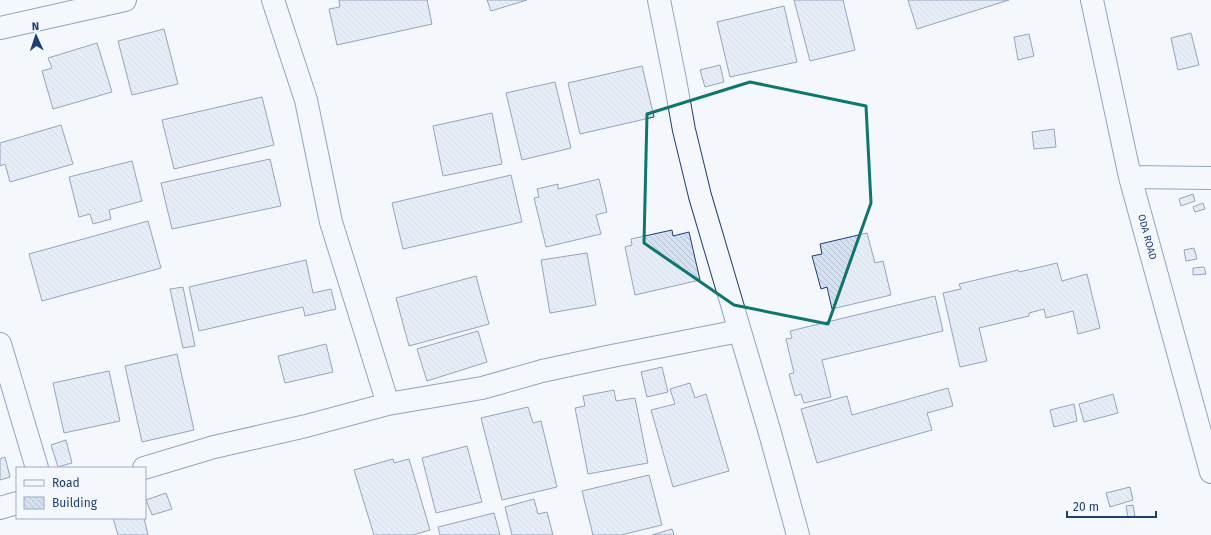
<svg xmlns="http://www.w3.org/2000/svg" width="1211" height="535" viewBox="0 0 1211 535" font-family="'Fira Sans',sans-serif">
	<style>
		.building { fill: url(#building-back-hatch); stroke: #1d3f73 }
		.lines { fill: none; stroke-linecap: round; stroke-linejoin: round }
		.minor-casing { stroke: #1d3f73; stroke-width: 24 }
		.minor { stroke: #f4f7fb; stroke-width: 22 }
		.marked { fill: none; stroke: #0f766e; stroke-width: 3; stroke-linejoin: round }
		.labels { text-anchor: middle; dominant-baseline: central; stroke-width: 3; stroke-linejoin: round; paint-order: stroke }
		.street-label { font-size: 10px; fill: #1d3f73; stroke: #f4f7fb }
	</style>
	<defs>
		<pattern id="building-back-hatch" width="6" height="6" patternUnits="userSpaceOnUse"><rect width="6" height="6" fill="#d5e0f0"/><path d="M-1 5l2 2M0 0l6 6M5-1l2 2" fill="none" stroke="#b6c1d1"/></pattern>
	</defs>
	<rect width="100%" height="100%" fill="#f4f7fb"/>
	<!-- building -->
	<path class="building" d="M 339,0 L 427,0 L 432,24 L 337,45 L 329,9 L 340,7 Z
		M 487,0 L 527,0 L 491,11 Z
		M 794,0 L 843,0 L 855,50 L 810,61 Z
		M 908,0 L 1009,0 L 917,29 Z
		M 784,6 L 797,62 L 730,77 L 717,22 Z
		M 164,29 L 178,84 L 132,95 L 118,41 Z
		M 1191,33 L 1199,65 L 1178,70 L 1171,38 Z
		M 1029,34 L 1034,56 L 1018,60 L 1014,37 Z
		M 97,43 L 112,92 L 53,109 L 42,71 L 52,68 L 48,58 Z
		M 720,65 L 724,82 L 705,87 L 700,70 Z
		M 642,66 L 654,117 L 580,134 L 568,83 Z
		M 555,82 L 571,148 L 522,160 L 506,93 Z
		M 262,97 L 274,145 L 174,169 L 162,120 Z
		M 492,113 L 502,164 L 443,176 L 433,126 Z
		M 61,125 L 73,164 L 10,182 L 5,164 L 0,166 L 0,143 Z
		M 1054,129 L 1056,147 L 1034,149 L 1032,132 Z
		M 270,159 L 281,206 L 172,229 L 161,183 Z
		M 132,161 L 142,201 L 109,210 L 111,219 L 93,224 L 90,214 L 79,217 L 69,177 Z
		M 511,175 L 522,222 L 403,249 L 392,203 Z
		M 599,179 L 607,212 L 596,215 L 601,234 L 546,247 L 534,198 L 539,197 L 537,189 L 558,184 L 558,189 Z
		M 1193,194 L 1195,201 L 1181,206 L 1179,199 Z
		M 1203,203 L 1205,209 L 1195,212 L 1193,207 Z
		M 148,221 L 161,268 L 42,301 L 29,254 Z
		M 672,230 L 673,236 L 689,232 L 700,280 L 635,295 L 625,247 L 632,245 L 631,239 Z
		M 867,233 L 875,263 L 883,261 L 891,295 L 832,309 L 827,287 L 821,289 L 812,256 L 822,254 L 820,244 Z
		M 1194,248 L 1197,259 L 1186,261 L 1184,250 Z
		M 587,253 L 596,305 L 550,313 L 541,260 Z
		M 306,260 L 313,293 L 331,289 L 336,309 L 305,316 L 303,307 L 199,331 L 189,287 Z
		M 1057,263 L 1062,281 L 1087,274 L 1100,328 L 1078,334 L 1073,311 L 1046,318 L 1044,309 L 1029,313 L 1029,316 L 979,328 L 987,361 L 960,367 L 943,293 L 961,289 L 959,284 L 1018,270 L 1019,272 Z
		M 1204,267 L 1206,274 L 1193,275 L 1193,268 Z
		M 476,276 L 489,324 L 409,346 L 396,298 Z
		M 183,287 L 195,346 L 183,348 L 170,289 Z
		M 935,296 L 943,331 L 822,360 L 831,397 L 804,403 L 801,394 L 795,396 L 789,374 L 794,373 L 786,339 L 792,338 L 790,331 Z
		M 478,331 L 487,362 L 427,381 L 417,349 Z
		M 326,344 L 333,372 L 285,383 L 278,356 Z
		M 177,354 L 194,430 L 142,442 L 125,366 Z
		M 662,367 L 668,392 L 647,397 L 641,372 Z
		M 109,371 L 120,421 L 64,433 L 53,383 Z
		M 690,383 L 695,398 L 706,394 L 729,471 L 673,487 L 651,410 L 675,404 L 670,389 Z
		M 948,388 L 953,406 L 927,413 L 932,430 L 817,463 L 801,409 L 847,396 L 852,415 Z
		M 614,390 L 616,401 L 635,398 L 648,463 L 588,474 L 575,408 L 585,406 L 583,396 Z
		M 1113,394 L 1118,413 L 1084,422 L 1079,404 Z
		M 1074,404 L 1077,421 L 1054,427 L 1050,410 Z
		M 528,407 L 533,423 L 541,421 L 557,487 L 502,500 L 481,418 Z
		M 66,440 L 72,463 L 58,467 L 51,445 Z
		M 467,446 L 482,502 L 436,513 L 422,458 Z
		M 5,457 L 10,477 L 0,480 L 0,459 Z
		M 393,459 L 394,463 L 409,459 L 430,530 L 413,535 L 374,535 L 354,470 Z
		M 649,475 L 662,525 L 621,535 L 593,535 L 582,491 Z
		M 1130,487 L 1133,500 L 1110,507 L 1106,493 Z
		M 166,493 L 172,509 L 152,515 L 146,500 Z
		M 534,499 L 538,514 L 547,512 L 553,535 L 512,535 L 505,507 Z
		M 1133,505 L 1135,516 L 1128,517 L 1126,506 Z
		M 494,513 L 500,535 L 440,535 L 438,527 Z
		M 113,518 L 144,518 L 148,535 L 118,535 Z
		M 672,529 L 674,535 L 652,535 Z"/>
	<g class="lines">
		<defs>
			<path id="minor" d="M 273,0 L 306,100 L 331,222 L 388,404
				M 659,0 L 675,80 L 684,130 L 700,196 L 770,433 L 798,535
				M 1092,0 L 1130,177 L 1211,472
				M 0,28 L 125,0
				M 1130,177 L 1211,178
				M 0,344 L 37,468
				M 144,468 L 214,447 L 306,426 L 388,404 L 482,388 L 542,371 L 607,357 L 739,331
				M 0,508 L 17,503"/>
		</defs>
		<!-- minor casing -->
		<use href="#minor" class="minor-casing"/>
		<!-- minor -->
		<use href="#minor" class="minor"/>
	</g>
	<!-- marked area -->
	<path d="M0 0H1211V535H0ZM 750,82 L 866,106 L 871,203 L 828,324 L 734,305 L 644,243 L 647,114 Z" fill="#f4f7fb" fill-opacity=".55" fill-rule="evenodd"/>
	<path class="marked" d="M 750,82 L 866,106 L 871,203 L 828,324 L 734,305 L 644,243 L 647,114 Z"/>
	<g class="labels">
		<!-- street labels -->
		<g class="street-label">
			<text transform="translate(1147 237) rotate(75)">ODA ROAD</text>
		</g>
	</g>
	<!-- legend -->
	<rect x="16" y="467" width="130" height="52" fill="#f4f7fb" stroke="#9eadc5"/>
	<rect x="24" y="480" width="20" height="6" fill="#f4f7fb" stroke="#9eadc5"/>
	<text x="52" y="487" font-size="12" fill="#1d3f73">Road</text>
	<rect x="24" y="497" width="20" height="12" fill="url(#building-back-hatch)" stroke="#9eadc5"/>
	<text x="52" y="507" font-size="12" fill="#1d3f73">Building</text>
	<!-- north arrow -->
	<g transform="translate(36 36) rotate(357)" stroke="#f4f7fb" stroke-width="3" paint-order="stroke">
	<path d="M0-3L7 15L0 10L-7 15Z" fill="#1d3f73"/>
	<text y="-6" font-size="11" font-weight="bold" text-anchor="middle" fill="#1d3f73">N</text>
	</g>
	<!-- scale -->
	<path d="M1067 511v6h89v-6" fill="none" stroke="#1d3f73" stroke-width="2"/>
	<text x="1073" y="511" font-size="12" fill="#1d3f73" stroke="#f4f7fb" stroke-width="3" paint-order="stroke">20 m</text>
</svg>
